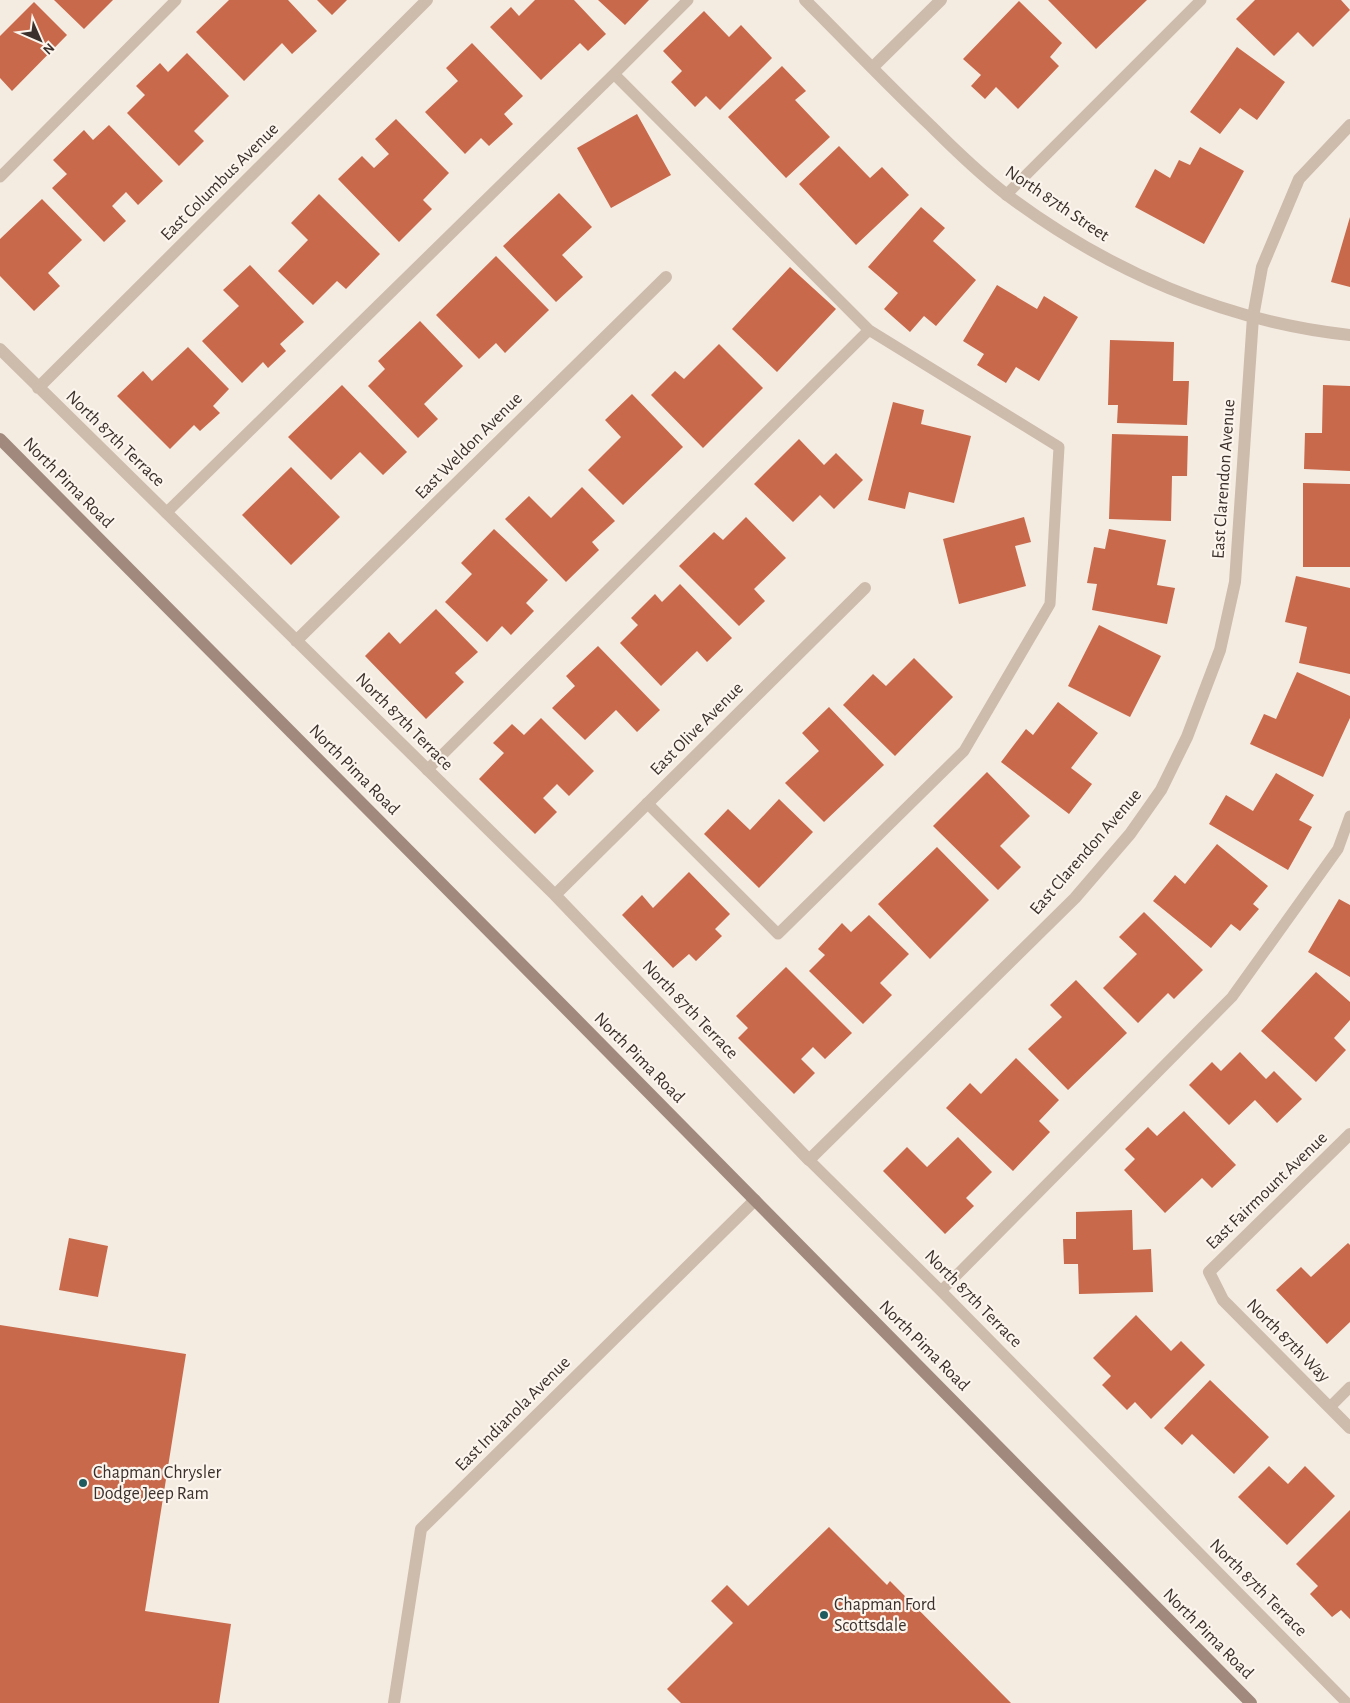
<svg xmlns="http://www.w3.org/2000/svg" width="1350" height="1703" viewBox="0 0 1350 1703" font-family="'Alegreya Sans',sans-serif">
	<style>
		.building { fill: #c8694b }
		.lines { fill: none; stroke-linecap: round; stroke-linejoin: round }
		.service { stroke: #cdbbac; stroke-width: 11 }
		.minor { stroke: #cdbbac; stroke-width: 12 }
		.secondary { stroke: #a18a7d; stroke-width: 12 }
		.poi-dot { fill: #1f5a5e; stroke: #fbf5ee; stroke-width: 2 }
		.labels { text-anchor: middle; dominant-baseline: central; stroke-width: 4.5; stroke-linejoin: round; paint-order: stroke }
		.street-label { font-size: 18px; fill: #3b302b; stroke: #fbf5ee }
		.poi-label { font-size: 18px; fill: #3b302b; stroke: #fbf5ee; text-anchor: start }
	</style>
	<rect width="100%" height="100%" fill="#f4ebe1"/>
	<!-- building -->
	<path class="building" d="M 54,0 L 113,0 L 84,29 Z
		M 229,0 L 288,0 L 317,31 L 292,54 L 282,43 L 244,81 L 196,32 Z
		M 317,0 L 347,0 L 332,15 Z
		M 535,0 L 574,0 L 606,34 L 588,51 L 580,43 L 541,80 L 490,27 L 511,7 L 519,16 Z
		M 598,0 L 649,0 L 625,25 Z
		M 1048,0 L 1147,0 L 1096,49 Z
		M 1255,0 L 1341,0 L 1350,10 L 1313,47 L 1298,32 L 1274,56 L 1236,19 Z
		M 1019,1 L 1062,43 L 1050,57 L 1059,66 L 1018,109 L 996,87 L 985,99 L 971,86 L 981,75 L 963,59 Z
		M 34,2 L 67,35 L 12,91 L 0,78 L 0,36 Z
		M 704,11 L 729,37 L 741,25 L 772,58 L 720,110 L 706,96 L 695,107 L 671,82 L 682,71 L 663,51 Z
		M 472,43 L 523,96 L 504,114 L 513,124 L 489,146 L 481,138 L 465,154 L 425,112 L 458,81 L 446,68 Z
		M 1237,47 L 1285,82 L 1257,120 L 1240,108 L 1220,134 L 1190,112 Z
		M 187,53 L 229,96 L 194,131 L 204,141 L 179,166 L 127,113 L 145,95 L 136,86 L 160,63 L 168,72 Z
		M 782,66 L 806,91 L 795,100 L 830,137 L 786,178 L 728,117 Z
		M 637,114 L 671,175 L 611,208 L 577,148 Z
		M 396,119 L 449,173 L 423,200 L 432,209 L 399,242 L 338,179 L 362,156 L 374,168 L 389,154 L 375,139 Z
		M 109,125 L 163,181 L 138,205 L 126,192 L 112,206 L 126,221 L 104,242 L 52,188 L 67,174 L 53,160 L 84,130 L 93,140 Z
		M 839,146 L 870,178 L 882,167 L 909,195 L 856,245 L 799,184 Z
		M 1200,147 L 1244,171 L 1204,244 L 1135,207 L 1155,169 L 1170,178 L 1179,160 L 1190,165 Z
		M 559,193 L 592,227 L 562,255 L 583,277 L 556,302 L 503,246 Z
		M 319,194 L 380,254 L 346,289 L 337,281 L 313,305 L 278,271 L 308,240 L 291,223 Z
		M 42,199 L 82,240 L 48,273 L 60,286 L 34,311 L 0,276 L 0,239 Z
		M 921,207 L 945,228 L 933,241 L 976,280 L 936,326 L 924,316 L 910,332 L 884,309 L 898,293 L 868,267 Z
		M 1350,217 L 1350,287 L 1331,282 Z
		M 496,256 L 549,310 L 505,353 L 496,343 L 479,359 L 436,315 Z
		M 250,265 L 304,322 L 280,344 L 286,351 L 268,368 L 263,362 L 242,383 L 202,341 L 239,306 L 223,290 Z
		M 790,267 L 836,309 L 777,372 L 732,329 Z
		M 997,285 L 1037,309 L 1044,296 L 1078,317 L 1039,381 L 1016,367 L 1006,383 L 977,365 L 984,354 L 963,341 Z
		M 420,321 L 463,366 L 424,404 L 438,419 L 418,438 L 368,386 L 385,369 L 378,361 Z
		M 1110,340 L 1174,342 L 1173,381 L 1189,381 L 1187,425 L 1117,423 L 1118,405 L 1108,405 Z
		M 719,344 L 763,388 L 703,448 L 651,395 L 675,371 L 684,379 Z
		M 188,347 L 229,389 L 213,406 L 220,413 L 200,431 L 194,425 L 170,449 L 117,396 L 143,371 L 152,381 Z
		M 342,385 L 407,452 L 383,475 L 360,452 L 331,480 L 288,437 Z
		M 1323,385 L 1350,386 L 1350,471 L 1304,469 L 1305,433 L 1322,433 Z
		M 632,394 L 683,447 L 623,505 L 588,470 L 621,437 L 605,420 Z
		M 893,402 L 924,410 L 921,424 L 971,436 L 954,503 L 909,492 L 905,509 L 868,500 Z
		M 1112,434 L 1188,436 L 1187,476 L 1172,476 L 1171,521 L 1109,519 Z
		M 799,439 L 824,465 L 836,453 L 863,480 L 834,509 L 820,495 L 793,522 L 754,484 Z
		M 291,467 L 340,517 L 291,565 L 242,515 Z
		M 1303,483 L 1350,484 L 1350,567 L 1303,567 Z
		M 582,487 L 615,521 L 592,542 L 599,550 L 566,582 L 505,519 L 529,496 L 551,518 Z
		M 746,517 L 786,558 L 754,589 L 765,601 L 739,626 L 679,566 L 714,532 L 723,540 Z
		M 1024,517 L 1031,542 L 1015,546 L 1026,586 L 959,604 L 943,539 Z
		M 494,529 L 548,580 L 526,603 L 534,611 L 511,635 L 502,626 L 487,642 L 445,602 L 472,574 L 461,563 Z
		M 1109,529 L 1166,540 L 1157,585 L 1175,588 L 1167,624 L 1092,610 L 1097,584 L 1087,583 L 1094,547 L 1105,549 Z
		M 1296,576 L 1350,588 L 1350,674 L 1299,663 L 1307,627 L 1285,622 Z
		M 680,584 L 732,638 L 707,662 L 697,651 L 661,686 L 620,643 L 638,625 L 631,618 L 655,594 L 662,602 Z
		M 436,609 L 478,652 L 455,673 L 464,682 L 426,719 L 365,656 L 389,632 L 400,644 Z
		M 1099,625 L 1161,656 L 1130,717 L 1068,686 Z
		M 598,646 L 660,710 L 637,732 L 616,710 L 585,740 L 552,708 L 575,686 L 566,676 Z
		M 914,658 L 953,697 L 895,756 L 843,705 L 873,674 L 886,686 Z
		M 1297,672 L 1350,696 L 1350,718 L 1323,777 L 1250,744 L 1264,714 L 1276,719 Z
		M 1058,702 L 1098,733 L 1071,768 L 1092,784 L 1069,814 L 1001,762 L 1026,729 L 1033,735 Z
		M 829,707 L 884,765 L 824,822 L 785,783 L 819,751 L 802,733 Z
		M 541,718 L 594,771 L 569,796 L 557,784 L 543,798 L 557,812 L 535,834 L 479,779 L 504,753 L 493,743 L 512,724 L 524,735 Z
		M 987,772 L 1030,816 L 1000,846 L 1021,867 L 998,890 L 933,826 Z
		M 1276,773 L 1314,795 L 1299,820 L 1312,827 L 1288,870 L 1209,824 L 1226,795 L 1253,811 Z
		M 779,799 L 813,832 L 759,888 L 704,834 L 728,809 L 750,830 Z
		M 1217,844 L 1268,886 L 1253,904 L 1259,909 L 1240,931 L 1231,924 L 1211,948 L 1153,901 L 1175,875 L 1185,884 Z
		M 937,847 L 989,900 L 930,959 L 878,904 Z
		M 689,872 L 730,914 L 715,929 L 722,936 L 696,961 L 689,954 L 673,968 L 622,915 L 642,895 L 653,908 Z
		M 1339,899 L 1350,905 L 1350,977 L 1308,952 Z
		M 1144,912 L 1203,970 L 1174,999 L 1168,993 L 1138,1023 L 1103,988 L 1137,954 L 1119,937 Z
		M 869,915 L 909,954 L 880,983 L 892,995 L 863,1024 L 809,971 L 825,955 L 818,949 L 842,923 L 851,932 Z
		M 786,967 L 852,1033 L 825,1059 L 813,1047 L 801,1059 L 815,1073 L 794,1094 L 738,1038 L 748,1028 L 736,1016 Z
		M 1316,972 L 1350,1002 L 1350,1020 L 1334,1038 L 1346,1050 L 1316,1082 L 1261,1031 Z
		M 1076,980 L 1127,1033 L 1068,1090 L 1028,1049 L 1062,1017 L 1050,1005 Z
		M 1240,1052 L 1266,1079 L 1274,1071 L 1302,1099 L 1277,1123 L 1255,1100 L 1229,1125 L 1189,1085 L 1212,1062 L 1221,1071 Z
		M 1016,1058 L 1059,1100 L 1039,1121 L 1050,1132 L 1013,1171 L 946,1108 L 970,1083 L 981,1094 Z
		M 1184,1111 L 1236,1165 L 1212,1188 L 1202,1178 L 1165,1213 L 1124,1170 L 1135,1159 L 1125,1149 L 1148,1127 L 1157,1136 Z
		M 958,1137 L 992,1172 L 966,1198 L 974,1206 L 945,1234 L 883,1171 L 907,1147 L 927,1167 Z
		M 1132,1210 L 1133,1250 L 1151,1249 L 1153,1292 L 1079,1294 L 1078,1264 L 1064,1264 L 1063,1239 L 1076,1239 L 1076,1212 Z
		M 69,1238 L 108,1246 L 98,1297 L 59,1290 Z
		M 1348,1243 L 1350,1245 L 1350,1322 L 1327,1344 L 1276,1290 L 1301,1267 L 1311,1277 Z
		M 1136,1315 L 1171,1351 L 1181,1341 L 1205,1365 L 1151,1419 L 1135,1402 L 1127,1410 L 1102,1385 L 1111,1376 L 1093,1358 Z
		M 0,1325 L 186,1354 L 145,1611 L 231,1624 L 219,1703 L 0,1703 Z
		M 1210,1380 L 1269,1437 L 1234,1474 L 1192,1434 L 1182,1445 L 1164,1428 Z
		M 1269,1466 L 1288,1484 L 1305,1466 L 1335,1496 L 1287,1545 L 1238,1497 Z
		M 1350,1510 L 1350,1619 L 1341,1610 L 1332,1617 L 1310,1594 L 1318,1586 L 1296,1564 Z
		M 829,1527 L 887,1585 L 890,1581 L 1011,1703 L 681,1703 L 667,1689 L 733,1623 L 711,1601 L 727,1585 L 748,1606 Z"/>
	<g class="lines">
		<!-- service -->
		<path class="service" d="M 614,74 L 869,330 L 1059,447 L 1050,604 L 964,751 L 778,934 L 647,803
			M 0,177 L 176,0
			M 1006,195 L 1201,0
			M 166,513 L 614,74 L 688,0
			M 427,770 L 869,330
			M 809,1160 L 941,1291 L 1347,1703
			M 941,1291 L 1232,997 L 1338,849 L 1350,816
			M 1330,1407 L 1350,1387"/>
		<!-- minor -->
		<path class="minor" d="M 805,0 C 847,42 888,85 931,126 C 955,150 980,174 1007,195 C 1107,270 1225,322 1350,335
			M 872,68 L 941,0
			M 0,349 L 555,895 L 809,1160 L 1075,898 L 1130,834 L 1161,790 L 1187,737 L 1220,650 L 1235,582 L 1253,317 L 1262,267 L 1299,179 L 1350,125
			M 38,388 L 427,0
			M 296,641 L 666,277
			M 555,895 L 865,588
			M 1350,1134 L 1209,1272 L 1223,1300 L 1350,1428
			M 394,1703 L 421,1529 L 755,1200"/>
		<!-- secondary -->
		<path class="secondary" d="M 0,439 L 572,1015 L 1251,1703"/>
	</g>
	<!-- markers -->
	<g class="poi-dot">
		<circle cx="83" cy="1483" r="5"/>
		<circle cx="824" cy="1615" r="5"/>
	</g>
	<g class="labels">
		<!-- street labels -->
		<g class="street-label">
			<text transform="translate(220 182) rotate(-45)">East Columbus Avenue</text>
			<text transform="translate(1057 204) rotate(34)">North 87th Street</text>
			<text transform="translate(115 439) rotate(44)">North 87th Terrace</text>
			<text transform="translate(469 446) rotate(-45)">East Weldon Avenue</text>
			<text transform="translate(1224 479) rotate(-86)">East Clarendon Avenue</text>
			<text transform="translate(68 483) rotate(45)">North Pima Road</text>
			<text transform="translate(404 722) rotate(45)">North 87th Terrace</text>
			<text transform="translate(697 729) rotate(-45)">East Olive Avenue</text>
			<text transform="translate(354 770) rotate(45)">North Pima Road</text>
			<text transform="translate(1086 852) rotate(-49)">East Clarendon Avenue</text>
			<text transform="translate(690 1010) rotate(46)">North 87th Terrace</text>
			<text transform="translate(639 1058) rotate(45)">North Pima Road</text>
			<text transform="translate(1267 1191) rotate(-44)">East Fairmount Avenue</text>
			<text transform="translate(973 1299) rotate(45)">North 87th Terrace</text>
			<text transform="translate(1288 1341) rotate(45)">North 87th Way</text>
			<text transform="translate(924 1346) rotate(45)">North Pima Road</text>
			<text transform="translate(513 1414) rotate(-45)">East Indianola Avenue</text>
			<text transform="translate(1258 1588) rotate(45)">North 87th Terrace</text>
			<text transform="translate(1208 1634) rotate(45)">North Pima Road</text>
		</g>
		<!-- poi labels -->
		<g class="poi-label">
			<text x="93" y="1473">Chapman Chrysler<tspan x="93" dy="21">Dodge Jeep Ram</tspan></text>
			<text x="834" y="1605">Chapman Ford<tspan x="834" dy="21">Scottsdale</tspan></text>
		</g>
	</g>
	<!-- north arrow -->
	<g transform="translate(40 40) rotate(135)" stroke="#fbf5ee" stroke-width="4" paint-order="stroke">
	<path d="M0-4L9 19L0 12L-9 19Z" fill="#3b302b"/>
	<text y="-8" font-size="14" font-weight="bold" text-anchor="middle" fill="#3b302b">N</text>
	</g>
</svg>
